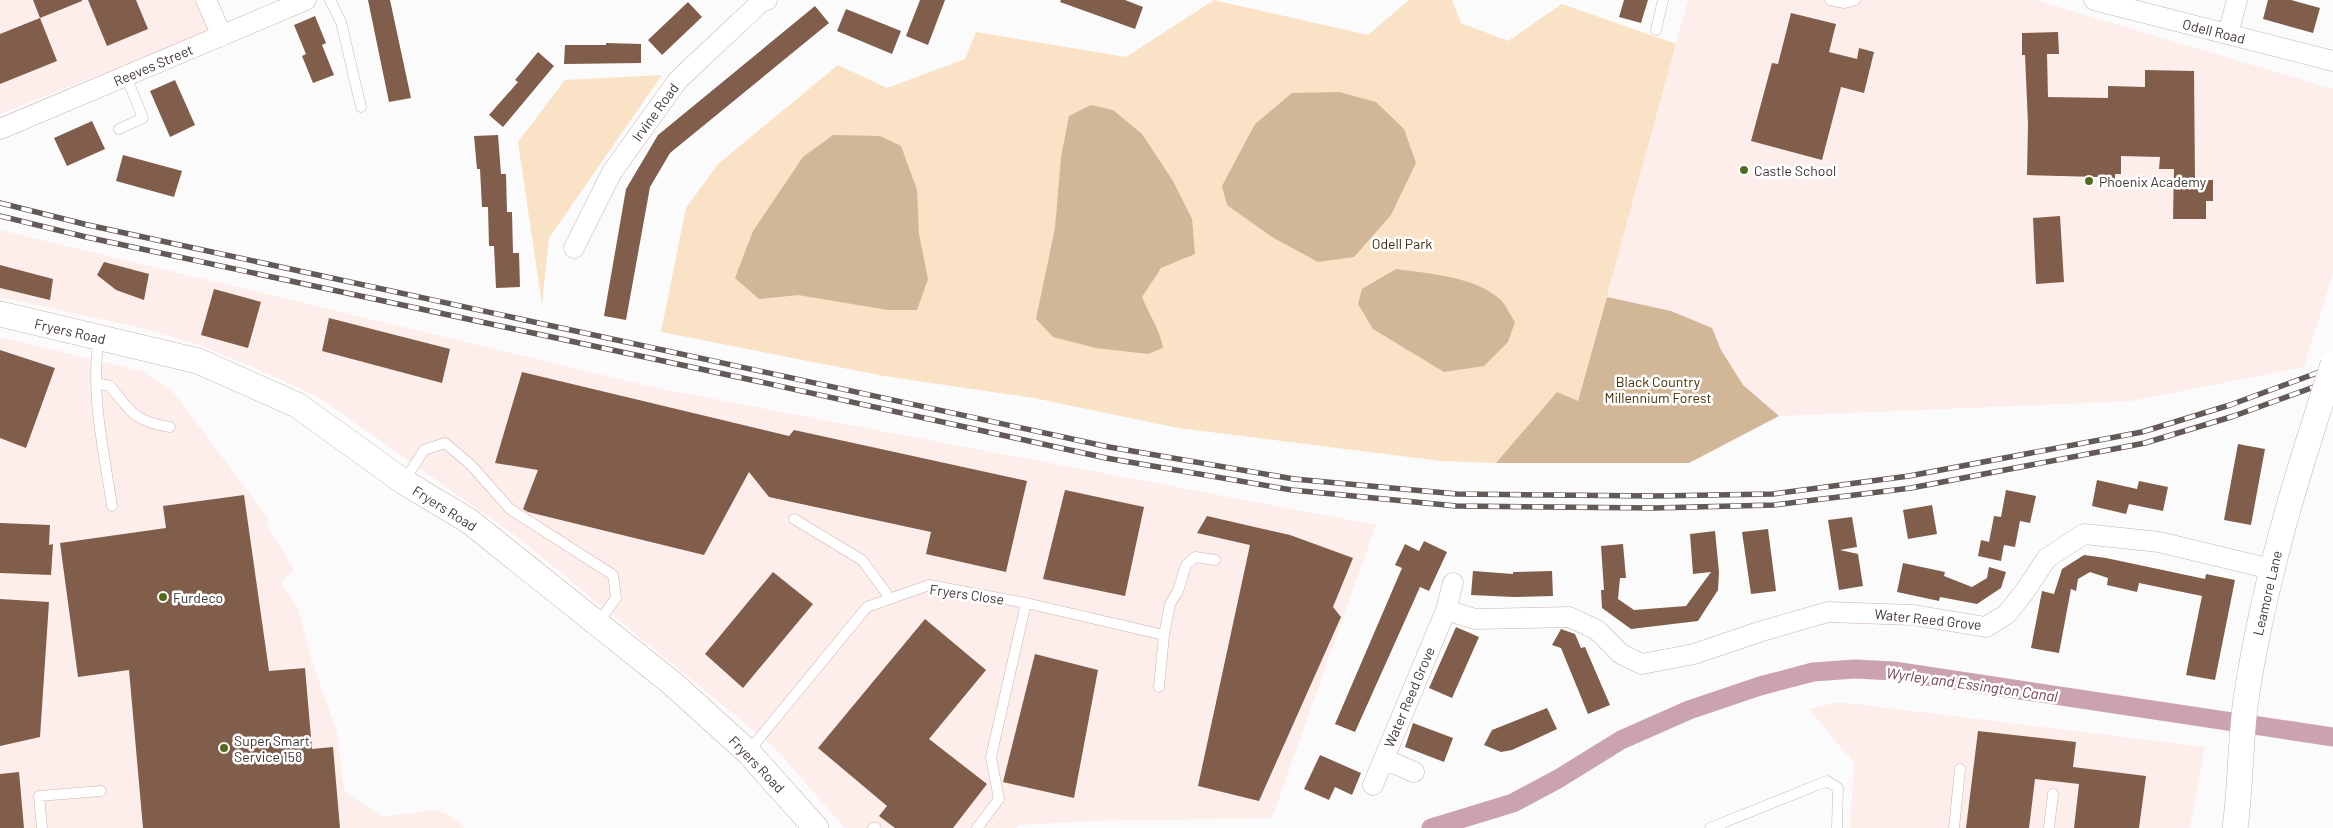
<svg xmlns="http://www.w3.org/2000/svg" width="2333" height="828" viewBox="0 0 2333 828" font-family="Barlow,sans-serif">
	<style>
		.built { fill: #fdeeeb }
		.green { fill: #fae2c7 }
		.forest { fill: #d1b697 }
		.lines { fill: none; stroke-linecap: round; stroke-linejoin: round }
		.canal { stroke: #cba2b1; stroke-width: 19 }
		.building { fill: #805e4b }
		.service-casing { stroke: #cdb2ac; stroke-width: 11 }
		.minor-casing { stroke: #cdb2ac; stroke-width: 21 }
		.tertiary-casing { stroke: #cdb2ac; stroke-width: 26 }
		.service { stroke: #fff; stroke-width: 10 }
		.minor { stroke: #fff; stroke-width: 20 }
		.tertiary { stroke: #fff; stroke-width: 25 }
		.rail-casing { stroke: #635a57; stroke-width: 5.5 }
		.rail { stroke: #fff; stroke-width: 4; stroke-dasharray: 11; stroke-linecap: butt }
		.tertiary-bridge-casing { stroke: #cdb2ac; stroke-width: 26; stroke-linecap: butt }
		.tertiary-bridge { stroke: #fff; stroke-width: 25 }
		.poi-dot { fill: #506c20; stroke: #fff; stroke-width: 2 }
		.labels { text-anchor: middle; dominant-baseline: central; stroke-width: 5; stroke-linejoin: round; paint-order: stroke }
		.street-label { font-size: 14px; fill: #403532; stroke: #fff }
		.poi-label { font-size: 14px; fill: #403532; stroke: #fff; text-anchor: start }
		.park-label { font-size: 14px; fill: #482c04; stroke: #fff }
		.water-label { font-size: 15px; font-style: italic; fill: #743d54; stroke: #fff }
	</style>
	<rect width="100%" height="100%" fill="#fbfbfb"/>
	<!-- built -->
	<path class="built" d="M 0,0 L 198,0 L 212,30 L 0,114 Z
		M 1688,0 L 2035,0 L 2333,89 L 2333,273 L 2304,367 L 2131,401 L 1779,416 L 1689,463 L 1578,401 Z
		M 0,230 L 661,389 L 1376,525 L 1272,818 L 1090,821 L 1020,825 L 1017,828 L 845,828 L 775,748 L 516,536 L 318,397 L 271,375 L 197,344 L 145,329 L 0,297 Z
		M 0,337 L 145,372 L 173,392 L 269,519 L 267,527 L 294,569 L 281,582 L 299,610 L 312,662 L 337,732 L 344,791 L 382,817 L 435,810 L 450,815 L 465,828 L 0,828 Z
		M 1839,702 L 2205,747 L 2190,828 L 1850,828 L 1854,763 L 1809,709 Z"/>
	<!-- green -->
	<path class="green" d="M 1214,0 L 1368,35 L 1409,0 L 1452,0 L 1461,23 L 1508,41 L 1562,4 L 1676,44 L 1578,401 L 1689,463 L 1496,463 L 1441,461 L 1178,428 L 1034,398 L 884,376 L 661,332 L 686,208 L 718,164 L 838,65 L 887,88 L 965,59 L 976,32 L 1126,57 Z
		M 662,75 L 549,238 L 542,305 L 518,142 L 565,80 Z"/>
	<!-- forest -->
	<path class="forest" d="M 1339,92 L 1376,102 L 1404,129 L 1416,163 L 1391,215 L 1354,257 L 1318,262 L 1272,237 L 1227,205 L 1222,186 L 1255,124 L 1292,93 Z
		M 1091,105 L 1113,110 L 1142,134 L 1173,181 L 1192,219 L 1195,254 L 1161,268 L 1142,297 C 1149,315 1160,329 1163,348 L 1148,354 L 1096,348 L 1053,337 L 1036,319 L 1055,228 L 1061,157 L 1069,116 Z
		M 833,135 L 880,136 L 901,146 L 917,190 L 919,234 L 928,279 L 917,310 L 888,310 L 798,295 L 759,299 L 735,278 L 753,231 L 803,157 Z
		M 1396,269 C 1431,274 1472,276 1500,299 C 1506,305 1510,315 1515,322 L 1508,342 L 1484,366 L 1444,372 L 1373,329 L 1358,304 L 1362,289 Z
		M 1607,297 L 1671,311 L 1712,328 L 1721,350 L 1743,385 L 1779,416 L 1689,463 L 1496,463 L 1557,392 L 1578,401 Z"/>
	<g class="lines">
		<!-- canal -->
		<path class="canal" d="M 1431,828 L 1513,803 L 1558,779 L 1621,740 L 1689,710 L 1760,686 L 1813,672 L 1855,669 L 1894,671 L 2333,737"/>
	</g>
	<!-- building -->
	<path class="building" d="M 33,0 L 82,0 L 82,1 L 40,18 Z
		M 88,0 L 136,0 L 148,29 L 107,46 Z
		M 368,0 L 390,0 L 411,98 L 389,102 Z
		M 920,0 L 945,0 L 928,45 L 906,36 Z
		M 1061,0 L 1125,0 L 1143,7 L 1135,29 L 1060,2 Z
		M 1624,0 L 1648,0 L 1641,23 L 1619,17 Z
		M 2268,0 L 2291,0 L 2320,8 L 2313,33 L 2263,19 Z
		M 688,2 L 702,17 L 662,55 L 648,40 Z
		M 815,6 L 829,23 L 670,153 L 650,187 L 626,320 L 604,316 L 626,189 L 658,135 Z
		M 846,9 L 901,31 L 892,54 L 837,31 Z
		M 1791,13 L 1836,24 L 1829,52 L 1857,59 L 1859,48 L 1874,52 L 1864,93 L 1841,87 L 1822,160 L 1751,141 L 1772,63 L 1778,64 Z
		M 315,16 L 326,43 L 322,45 L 334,75 L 313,83 L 302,56 L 306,54 L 294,25 Z
		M 40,18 L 57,61 L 0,84 L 0,34 Z
		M 2058,32 L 2059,54 L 2047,54 L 2048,97 L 2108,98 L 2108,86 L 2145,87 L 2145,70 L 2194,71 L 2195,180 L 2213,180 L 2213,201 L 2206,201 L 2206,219 L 2173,219 L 2174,169 L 2159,169 L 2160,157 L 2121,156 L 2121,174 L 2115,174 L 2115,184 L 2098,184 L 2098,177 L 2027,175 L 2028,124 L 2025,55 L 2022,55 L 2022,33 Z
		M 606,43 L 641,44 L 641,63 L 564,64 L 565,45 L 606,45 Z
		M 538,52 L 554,66 L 503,127 L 489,115 L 518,82 L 515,80 Z
		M 175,80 L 195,125 L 170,137 L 150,91 Z
		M 92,121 L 105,149 L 67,166 L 54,138 Z
		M 498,135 L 501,174 L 506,174 L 507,212 L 512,212 L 513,253 L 519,253 L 520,287 L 496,288 L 494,246 L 489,246 L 488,207 L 482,207 L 480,169 L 477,169 L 474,136 Z
		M 123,155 L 182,171 L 174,197 L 116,181 Z
		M 2060,216 L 2064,282 L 2036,284 L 2033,218 Z
		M 104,262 L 149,274 L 144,300 L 116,290 L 97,275 Z
		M 0,265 L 53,279 L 50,300 L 0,288 Z
		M 214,289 L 261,302 L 248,348 L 201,335 Z
		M 329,318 L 450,349 L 442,383 L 322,351 Z
		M 0,350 L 55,368 L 26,448 L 0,438 Z
		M 522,372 L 789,436 L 794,430 L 1027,481 L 1006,572 L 926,554 L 931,532 L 769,497 L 749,472 L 704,555 L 528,512 L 523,509 L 538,470 L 495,463 Z
		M 2238,444 L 2265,449 L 2251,525 L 2224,520 Z
		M 2097,480 L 2137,489 L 2139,481 L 2168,487 L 2163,511 L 2129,504 L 2126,514 L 2092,506 Z
		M 1065,490 L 1144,507 L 1125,596 L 1043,579 Z
		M 2006,490 L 2036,496 L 2030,523 L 2020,521 L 2015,547 L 2004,545 L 2001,561 L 1978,556 L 1981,540 L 1989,542 L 1994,516 L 2001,517 Z
		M 244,495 L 269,671 L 305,668 L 312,749 L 333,747 L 340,828 L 143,828 L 129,670 L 78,677 L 60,543 L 166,528 L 163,506 Z
		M 1932,505 L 1937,534 L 1908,539 L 1903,510 Z
		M 1207,516 L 1290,535 L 1353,558 L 1333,607 L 1341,617 L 1259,801 L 1198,786 L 1250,545 L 1197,533 Z
		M 1852,517 L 1857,547 L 1840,550 L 1858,554 L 1863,586 L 1839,590 L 1828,520 Z
		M 0,523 L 50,525 L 49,545 L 53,544 L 51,575 L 0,573 Z
		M 1768,529 L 1776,591 L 1751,594 L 1742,532 Z
		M 1715,531 L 1719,572 L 1718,590 L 1698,621 L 1631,629 L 1602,608 L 1601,590 L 1604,590 L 1601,546 L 1623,544 L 1626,578 L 1620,578 L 1618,599 L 1634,610 L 1686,606 L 1711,572 L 1693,574 L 1690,534 Z
		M 1424,541 L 1447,552 L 1429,591 L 1420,587 L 1355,732 L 1335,724 L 1402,568 L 1395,565 L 1405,544 L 1419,551 Z
		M 2084,555 L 2106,558 L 2205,579 L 2206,574 L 2235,580 L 2215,680 L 2186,675 L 2202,596 L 2139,583 L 2137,592 L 2107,585 L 2108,578 L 2090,572 L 2078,579 L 2076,591 L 2071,589 L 2059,653 L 2031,648 L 2042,591 L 2054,594 L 2062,569 Z
		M 1903,563 L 1945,572 L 1944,576 L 1972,587 L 1987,578 L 1989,567 L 2006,572 L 2001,588 L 1977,604 L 1940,597 L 1939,601 L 1897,592 Z
		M 1473,571 L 1513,574 L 1513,572 L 1552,571 L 1553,596 L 1514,597 L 1471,595 Z
		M 773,572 L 813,604 L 743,688 L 705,654 Z
		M 0,599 L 49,602 L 40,737 L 0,746 Z
		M 925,619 L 986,670 L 929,739 L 987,784 L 953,828 L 895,828 L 879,816 L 887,806 L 818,748 Z
		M 1456,627 L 1479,637 L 1452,698 L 1429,688 Z
		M 1561,629 L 1575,634 L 1581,648 L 1585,647 L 1610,705 L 1588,714 L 1561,648 L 1552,645 Z
		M 1035,654 L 1098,670 L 1074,798 L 1003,782 Z
		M 1547,708 L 1557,729 L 1512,750 L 1501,752 L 1484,745 L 1492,730 Z
		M 1413,723 L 1453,738 L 1444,762 L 1405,747 Z
		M 1978,731 L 2076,742 L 2073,767 L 2146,776 L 2139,828 L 2074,828 L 2079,784 L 2035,779 L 2029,828 L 1966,828 Z
		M 1320,755 L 1361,773 L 1352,795 L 1335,787 L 1329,800 L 1304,789 Z
		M 19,772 L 24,828 L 0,828 L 0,774 Z"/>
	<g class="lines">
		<defs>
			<path id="service" d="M 330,0 L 341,22 L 361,107
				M 1830,0 L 1845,3 L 1855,0
				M 1656,30 L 1663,0
				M 119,129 L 143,118 L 126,76
				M 99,338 C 90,394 104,451 112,506
				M 96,383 L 110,386 C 131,412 135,422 170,427
				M 404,481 L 424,450 L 445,443 L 471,465 L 510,509 L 613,575 L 616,598 L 598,623
				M 794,519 L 862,560 L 890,598
				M 1159,687 L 1164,635 L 1170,604 L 1178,591 L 1186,565 L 1195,557 L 1215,560
				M 748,752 L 867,607 L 929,585 L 1026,603 L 1164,635
				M 42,828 L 39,796 L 101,791
				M 873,828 L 876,828
				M 977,828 L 999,799 L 991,757 L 1026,603
				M 1710,828 L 1827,781 L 1838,788 L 1837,828
				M 1954,828 L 1960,769
				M 2049,828 L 2053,794"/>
			<path id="minor" d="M 206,0 L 222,36
				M 2094,0 L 2333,61
				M 2228,34 L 2237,0
				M 0,129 L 306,0
				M 574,248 L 612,172 L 678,80 L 761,2 L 767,0
				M 1446,610 L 1475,619 L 1569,617 L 1597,630 L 1621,654 L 1642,664 L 1694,654 L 1762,631 L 1828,612 L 1913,615 L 1986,627 L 2007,614 L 2025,591 L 2047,558 L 2084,534 L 2159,542 L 2271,569
				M 1384,759 L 1414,772
				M 1373,785 L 1446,610 L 1453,583"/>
			<path id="tertiary" d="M 0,314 L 198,361 L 297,405 L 404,482 L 469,521 L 673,684 L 748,752 L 816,828
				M 2235,828 C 2241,785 2240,742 2246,699 C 2259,612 2281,528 2308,443"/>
		</defs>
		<!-- service casing -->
		<use href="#service" class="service-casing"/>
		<!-- minor casing -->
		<use href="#minor" class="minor-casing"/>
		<!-- tertiary casing -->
		<use href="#tertiary" class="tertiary-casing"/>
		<!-- service -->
		<use href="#service" class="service"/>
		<!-- minor -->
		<use href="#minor" class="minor"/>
		<!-- tertiary -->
		<use href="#tertiary" class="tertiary"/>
		<defs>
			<path id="rail" d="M 0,203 L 88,225 L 1109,447 L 1294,479 L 1457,494 L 1654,496 L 1773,494 L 1909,476 L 2142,432 L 2230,405 L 2333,367
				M 0,216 L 86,237 L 761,382 L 1106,458 L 1292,490 L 1456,506 L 1654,508 L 1774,505 L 1911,488 L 2145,443 L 2234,416 L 2333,380"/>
		</defs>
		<!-- rail casing -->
		<use href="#rail" class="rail-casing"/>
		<!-- rail -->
		<use href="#rail" class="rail"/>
		<defs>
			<path id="tertiary-bridge" d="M 2308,443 L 2333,364"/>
		</defs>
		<!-- tertiary-bridge casing -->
		<use href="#tertiary-bridge" class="tertiary-bridge-casing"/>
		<!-- tertiary-bridge -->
		<use href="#tertiary-bridge" class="tertiary-bridge"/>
	</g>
	<!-- markers -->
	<g class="poi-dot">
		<circle cx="1744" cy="170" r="5"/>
		<circle cx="2089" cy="181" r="5"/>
		<circle cx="163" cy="597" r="5"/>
		<circle cx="224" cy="748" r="5"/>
	</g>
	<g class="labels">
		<!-- street labels -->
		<g class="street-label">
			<text transform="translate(2214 31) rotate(14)">Odell Road</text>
			<text transform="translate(153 65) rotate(-23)">Reeves Street</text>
			<text transform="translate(655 112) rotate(-54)">Irvine Road</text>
			<text transform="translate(70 331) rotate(13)">Fryers Road</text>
			<text transform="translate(445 508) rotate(32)">Fryers Road</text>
			<text transform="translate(2267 593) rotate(-77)">Leamore Lane</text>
			<text transform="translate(967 594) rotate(8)">Fryers Close</text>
			<text transform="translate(1928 619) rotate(6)">Water Reed Grove</text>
			<text transform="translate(1409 697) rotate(-67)">Water Reed Grove</text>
			<text transform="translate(757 764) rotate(46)">Fryers Road</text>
		</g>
		<!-- poi labels -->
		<g class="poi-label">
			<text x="1754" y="170">Castle School</text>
			<text x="2099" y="181">Phoenix Academy</text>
			<text x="173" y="597">Furdeco</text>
			<text x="234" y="740">Super Smart<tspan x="234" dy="16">Service 158</tspan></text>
		</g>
		<!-- park labels -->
		<g class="park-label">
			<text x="1402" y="243">Odell Park</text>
			<text x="1658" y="381">Black Country<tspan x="1658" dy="16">Millennium Forest</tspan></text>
		</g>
		<!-- water labels -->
		<g class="water-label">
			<text transform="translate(1972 684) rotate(8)">Wyrley and Essington Canal</text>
		</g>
	</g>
</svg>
